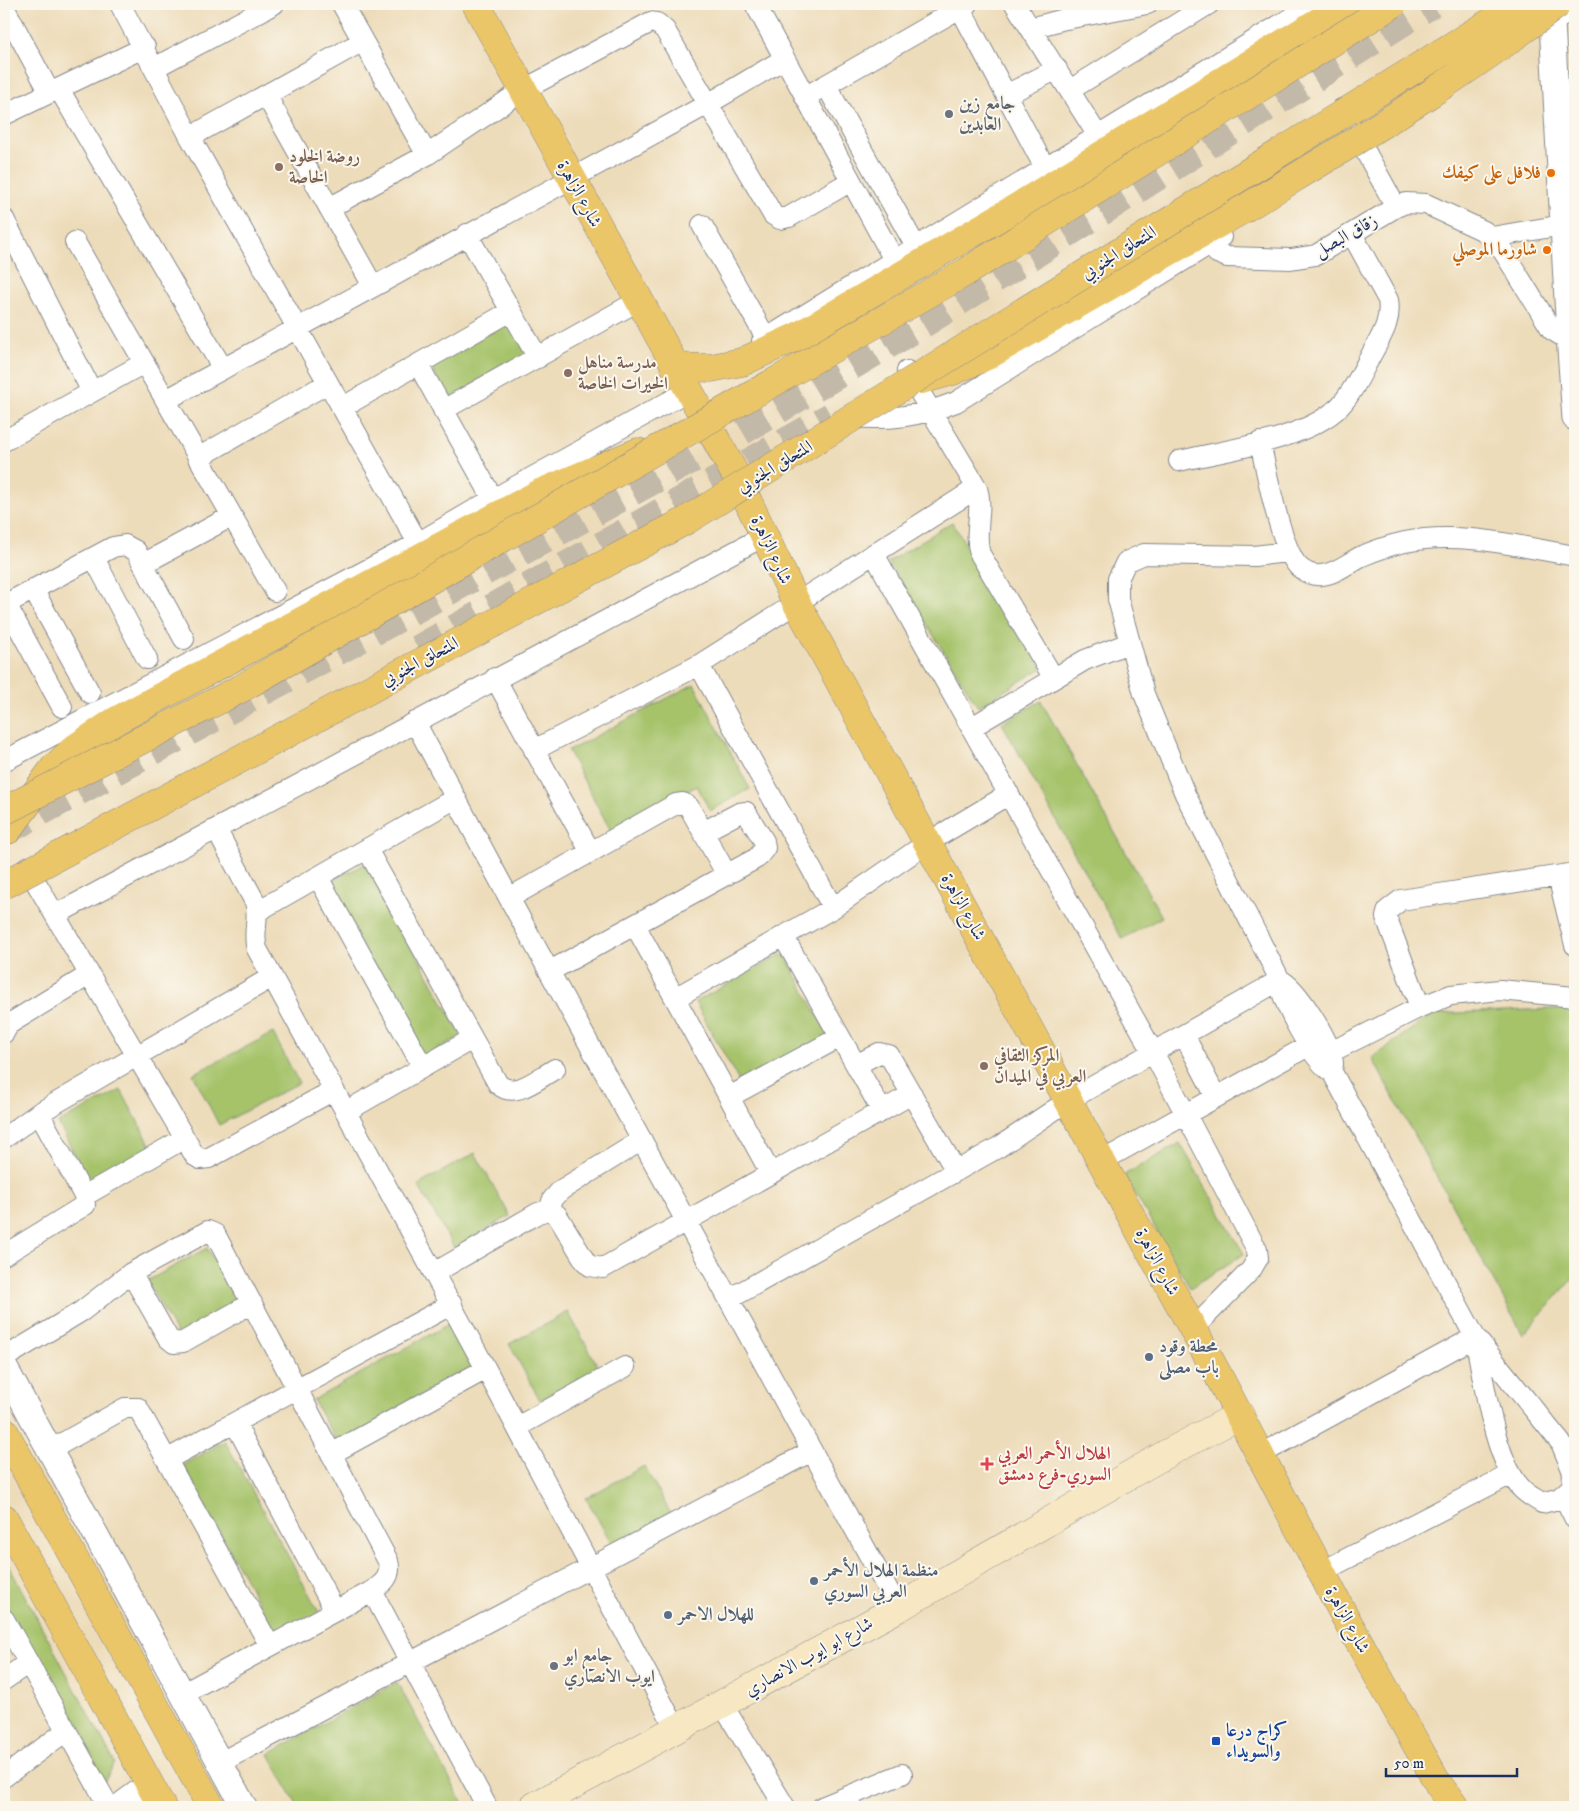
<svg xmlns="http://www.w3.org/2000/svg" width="1579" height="1811" viewBox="0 0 1579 1811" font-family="'IM FELL DW Pica',Amiri,serif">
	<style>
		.green { fill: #a6c36b; stroke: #607964 }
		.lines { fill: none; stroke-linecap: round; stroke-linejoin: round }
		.primary-tunnel { stroke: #c3b9a8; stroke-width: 28; stroke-dasharray: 28 14; stroke-linecap: butt }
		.minor-casing { stroke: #84868c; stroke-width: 22 }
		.tertiary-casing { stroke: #84868c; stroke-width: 27 }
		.secondary-casing { stroke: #84868c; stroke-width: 29 }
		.primary-casing { stroke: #84868c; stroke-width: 29 }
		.motorway-casing { stroke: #84868c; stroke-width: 29 }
		.minor { stroke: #fff; stroke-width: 20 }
		.tertiary { stroke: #fff; stroke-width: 25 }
		.secondary { stroke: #f7e8c3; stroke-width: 28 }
		.primary { stroke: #ebc669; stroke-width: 28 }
		.motorway { stroke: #ebc669; stroke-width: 28 }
		.motorway-bridge-casing { stroke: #84868c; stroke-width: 29; stroke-linecap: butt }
		.motorway-bridge { stroke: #ebc669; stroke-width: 28 }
		.worship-dot { fill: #6b7280; stroke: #fbf7ec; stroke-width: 2 }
		.education-dot { fill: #8d6e63; stroke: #fbf7ec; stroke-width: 2 }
		.food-dot { fill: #e8710a; stroke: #fbf7ec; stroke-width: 2 }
		.service-dot { fill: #5c6f8a; stroke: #fbf7ec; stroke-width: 2 }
		.health-dot { fill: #e0444e; stroke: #fbf7ec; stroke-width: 2 }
		.transit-dot { fill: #1a4fb4; stroke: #fbf7ec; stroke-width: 2 }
		.labels { text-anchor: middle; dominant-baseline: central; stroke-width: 4; stroke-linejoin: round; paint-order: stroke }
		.worship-label { font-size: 18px; font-weight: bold; fill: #5b616d; stroke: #fbf7ec; text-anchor: start }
		.education-label { font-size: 18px; font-weight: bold; fill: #785e54; stroke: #fbf7ec; text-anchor: start }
		.food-label { font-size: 18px; font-weight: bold; fill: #c56008; stroke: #fbf7ec; text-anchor: end }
		.street-label { font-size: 18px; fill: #1b2f5e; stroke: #fbf7ec }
		.service-label { font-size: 18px; font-weight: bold; fill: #4e5e75; stroke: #fbf7ec; text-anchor: start }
		.health-label { font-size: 18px; font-weight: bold; fill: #be3a42; stroke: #fbf7ec; text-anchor: start }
		.transit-label { font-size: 18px; font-weight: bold; fill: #164399; stroke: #fbf7ec; text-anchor: start }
	</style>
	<rect width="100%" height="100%" fill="#fbf7ec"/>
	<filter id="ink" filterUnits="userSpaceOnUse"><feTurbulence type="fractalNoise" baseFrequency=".02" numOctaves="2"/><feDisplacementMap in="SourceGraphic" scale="10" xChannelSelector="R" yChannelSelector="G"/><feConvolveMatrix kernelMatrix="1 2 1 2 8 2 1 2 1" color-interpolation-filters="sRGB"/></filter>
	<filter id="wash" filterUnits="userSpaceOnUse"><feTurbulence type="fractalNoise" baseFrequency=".0096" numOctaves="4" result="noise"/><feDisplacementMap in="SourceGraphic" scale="20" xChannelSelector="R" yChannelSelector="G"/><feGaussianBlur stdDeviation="1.12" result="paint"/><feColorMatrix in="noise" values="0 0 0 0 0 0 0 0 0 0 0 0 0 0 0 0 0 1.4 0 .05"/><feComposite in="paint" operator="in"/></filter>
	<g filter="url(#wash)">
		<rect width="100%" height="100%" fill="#eddcba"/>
		<!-- green -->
		<path class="green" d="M 509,319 L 528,355 L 449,399 L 429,364 Z
			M 952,522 L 1042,668 L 978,707 L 888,562 Z
			M 694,684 L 750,789 L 710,811 L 697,786 L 611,831 L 568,751 Z
			M 1041,701 L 1162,917 L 1122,939 L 1002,723 Z
			M 366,863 L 462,1036 L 423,1057 L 328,884 Z
			M 784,953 L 829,1036 L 741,1085 L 695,1002 Z
			M 1575,1008 L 1575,1276 L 1523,1335 L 1372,1058 L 1432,1014 Z
			M 273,1033 L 299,1083 L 219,1125 L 193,1074 Z
			M 121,1090 L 152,1148 L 89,1181 L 58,1123 Z
			M 1180,1143 L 1244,1254 L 1190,1288 L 1124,1175 Z
			M 475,1153 L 510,1216 L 454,1248 L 418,1185 Z
			M 207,1248 L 239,1304 L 179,1338 L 147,1281 Z
			M 568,1312 L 599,1368 L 540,1400 L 509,1344 Z
			M 449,1324 L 475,1370 L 339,1446 L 313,1400 Z
			M 225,1441 L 320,1614 L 277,1637 L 183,1465 Z
			M 644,1466 L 671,1514 L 613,1546 L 586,1498 Z
			M 4,1557 L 115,1763 L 100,1789 L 4,1620 Z
			M 397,1682 L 465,1807 L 298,1807 L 269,1754 Z"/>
	</g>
	<g filter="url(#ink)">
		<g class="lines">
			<!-- primary-tunnel -->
			<path class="primary-tunnel" d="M 418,649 L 831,416
				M 4,832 L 719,445 L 930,320 L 1432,4"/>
			<defs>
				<path id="minor" d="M 120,4 L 190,137 L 418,543
					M 342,4 L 427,155
					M 755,4 L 894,260
					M 1015,4 L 1098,136
					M 4,7 L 50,93
					M 960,8 L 1045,168
					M 1548,26 L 1575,7
					M 1031,28 L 1061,20 L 1147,4
					M 154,68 L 274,4
					M 826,85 L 916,247
					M 59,89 L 223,369
					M 1070,90 L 1209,4
					M 266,95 L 373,286
					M 1006,95 L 1057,69
					M 805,97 L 967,4
					M 1342,109 L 1396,207
					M 4,115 L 145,47
					M 190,137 L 363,41
					M 329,208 L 427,155 L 523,90 L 651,22 L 657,23 L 665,30 L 773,215 L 780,219 L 789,217 L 851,181
					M 4,219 L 92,392
					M 702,225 L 766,338
					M 467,234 L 538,358
					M 1492,237 L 1563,225
					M 75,242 L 275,591
					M 1209,244 L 1217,253 L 1227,257 L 1291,259 L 1316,255 L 1396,207 L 1406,203 L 1426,204 L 1484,231 L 1503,251 L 1552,330 L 1562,336 L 1575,335
					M 762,341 L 1314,4
					M 418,364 L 493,499
					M 907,371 L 977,488 C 984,510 973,532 980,554 L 1053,677
					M 166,400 L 708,104 L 784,59
					M 343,407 L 511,311
					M 443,410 L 638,301
					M 850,417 C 890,420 918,417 956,402 L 1221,237
					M 4,441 L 144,363
					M 1260,442 C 1266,469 1281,552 1300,568 C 1305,572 1313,576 1321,575 C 1336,574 1349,562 1362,556 C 1376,550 1391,545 1405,542 C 1459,530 1522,547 1575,556
					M 198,458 L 328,383
					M 1179,461 C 1225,450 1307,440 1340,406 C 1353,392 1361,374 1370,357 C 1380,338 1392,322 1388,300 L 1352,234
					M 874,554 L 1153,1052 L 1257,1250 L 1258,1258 L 1251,1270 L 1193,1329
					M 94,558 L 147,659
					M 143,564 L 232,516
					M 33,589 L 90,693
					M 6,604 L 62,707
					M 4,605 L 113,547 L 125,545 L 136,551 L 184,639
					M 699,665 L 833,908
					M 495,678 L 590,851
					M 415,722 L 509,898 L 898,1608
					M 972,727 L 1085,660 L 1129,643
					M 534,750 L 699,665 L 977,488
					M 4,761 L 418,543 L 493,499 L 688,391
					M 216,829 L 255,902 C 260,918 252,933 257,949 L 486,1369 L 676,1729
					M 367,849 L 498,1084 C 515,1100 538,1078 555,1069
					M 27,867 L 195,1156 L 200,1159 L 209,1158 L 334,1090
					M 1558,876 L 1575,945
					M 318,877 L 423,1067
					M 509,898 L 676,804 L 683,803 L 689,807 L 727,875
					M 258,911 L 456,798
					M 55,915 L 764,536
					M 635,925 L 771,1174
					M 783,936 L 882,1111
					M 550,971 L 757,858 L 765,848 L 764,841 L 746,812 L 739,813 L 703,832
					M 1280,980 C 1297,987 1334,1047 1333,1065
					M 675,998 L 833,908 L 927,843 L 1009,794
					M 1420,1007 L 1386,917 L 1388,910 L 1401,900 L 1575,873
					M 4,1033 L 9,1024 L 89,975
					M 1184,1035 L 1216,1097
					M 1331,1052 L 1420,1007 L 1451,995 L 1500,990 L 1575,997
					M 856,1065 L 879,1053 L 889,1055 L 956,1171
					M 729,1097 L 840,1037
					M 347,1111 L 472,1039
					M 4,1138 L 39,1113 L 272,977
					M 1102,1161 L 1310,1045
					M 84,1196 L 183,1139
					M 549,1210 L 553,1199 L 561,1190 L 642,1140
					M 4,1255 L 85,1205 L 84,1196 L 39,1113
					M 131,1273 L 168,1338 L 174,1343 L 183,1342 L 252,1303
					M 434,1273 L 538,1213 L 549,1210 L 557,1215 L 585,1261 L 590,1266 L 603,1268 L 912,1094
					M 729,1299 L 999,1147 L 1069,1100 L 1280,980
					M 4,1358 L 82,1311 L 131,1273 L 208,1231 L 215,1234 L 388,1561 C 392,1576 384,1583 372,1591 L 182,1694
					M 235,1423 L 335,1611
					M 517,1427 L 625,1367
					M 50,1450 L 125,1408 L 138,1408 L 270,1646
					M 331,1454 L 486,1369
					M 1261,1454 L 1475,1337 C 1483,1375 1494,1463 1523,1490 C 1528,1495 1536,1499 1542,1503 L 1558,1499 L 1572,1487 L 1573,1472 L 1561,1443 L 1475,1337 L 1332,1072 C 1314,1062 1280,1000 1280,980 L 1185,794 L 1144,694 L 1118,599 L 1118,579 L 1126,562 L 1144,554 L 1254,556 L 1287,552
					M 168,1459 L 452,1304
					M 1563,1495 L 1575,1519
					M 1321,1572 L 1511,1474
					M 372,1591 L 487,1807
					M 4,1619 L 109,1807
					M 4,1680 L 28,1663
					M 722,1704 L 785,1807
					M 219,1763 L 812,1451
					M 4,1777 L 66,1731
					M 822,1807 L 902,1774"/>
				<path id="tertiary" d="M 1551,4 L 1569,336 L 1575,418
					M 4,1366 L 244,1807
					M 119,1807 L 150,1784"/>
				<path id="secondary" d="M 533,1807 L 898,1608 L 1166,1454 L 1240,1415"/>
				<path id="primary" d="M 476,4 L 734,472 L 796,602 L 1217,1373 L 1344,1615 L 1439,1785 L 1455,1807
					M 4,1431 L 211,1807
					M 4,1518 L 162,1807"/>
				<path id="motorway" d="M 675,367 L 711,368 L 742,362 L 798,336 L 1017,207 L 1347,4
					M 921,380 L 953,371 L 987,356 L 1242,210
					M 8,830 L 54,768 L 75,748 L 117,720 L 540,493 L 638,452"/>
			</defs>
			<!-- minor casing -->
			<use href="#minor" class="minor-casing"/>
			<!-- tertiary casing -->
			<use href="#tertiary" class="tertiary-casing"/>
			<!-- secondary casing -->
			<use href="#secondary" class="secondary-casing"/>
			<!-- primary casing -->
			<use href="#primary" class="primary-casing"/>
			<!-- motorway casing -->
			<use href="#motorway" class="motorway-casing"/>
			<!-- minor -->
			<use href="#minor" class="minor"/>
			<!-- tertiary -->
			<use href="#tertiary" class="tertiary"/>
			<!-- secondary -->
			<use href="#secondary" class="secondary"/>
			<!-- primary -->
			<use href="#primary" class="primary"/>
			<!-- motorway -->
			<use href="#motorway" class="motorway"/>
			<defs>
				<path id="motorway-bridge" d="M 1242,210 C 1350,144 1458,81 1558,4
					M 4,811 L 240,689 L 966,272 L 1393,4
					M 4,885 L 687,520 L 1520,4"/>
			</defs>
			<!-- motorway-bridge casing -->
			<use href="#motorway-bridge" class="motorway-bridge-casing"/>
			<!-- motorway-bridge -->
			<use href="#motorway-bridge" class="motorway-bridge"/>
		</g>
	</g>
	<!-- markers -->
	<g class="worship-dot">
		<circle cx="949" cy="114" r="5"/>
		<circle cx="554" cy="1666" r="5"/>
	</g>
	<g class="education-dot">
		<circle cx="279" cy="167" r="5"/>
		<circle cx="568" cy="373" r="5"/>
		<circle cx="984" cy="1066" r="5"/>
	</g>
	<g class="food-dot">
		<circle cx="1551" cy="173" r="5"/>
		<circle cx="1547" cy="250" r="5"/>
	</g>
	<g class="service-dot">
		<circle cx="1149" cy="1357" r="5"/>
		<circle cx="814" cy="1581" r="5"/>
		<circle cx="668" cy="1615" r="5"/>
	</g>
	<path class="health-dot" d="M984.5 1456.5h5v5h5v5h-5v5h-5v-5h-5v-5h5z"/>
	<rect class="transit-dot" x="1211" y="1736" width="10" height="10" rx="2.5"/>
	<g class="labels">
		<!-- worship labels -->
		<g class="worship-label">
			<text x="959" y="104">جامع زين<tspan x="959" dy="21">العابدين</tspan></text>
			<text x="564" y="1656">جامع ابو<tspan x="564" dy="21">ايوب الانصاري</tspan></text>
		</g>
		<!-- education labels -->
		<g class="education-label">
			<text x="289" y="157">روضة الخلود<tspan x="289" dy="21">الخاصة</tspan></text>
			<text x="578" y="363">مدرسة مناهل<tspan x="578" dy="21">الخيرات الخاصة</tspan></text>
			<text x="994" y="1056">المركز الثقافي<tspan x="994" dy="21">العربي في الميدان</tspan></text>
		</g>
		<!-- food labels -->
		<g class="food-label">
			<text x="1541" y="173">فلافل على كيفك</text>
			<text x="1537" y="250">شاورما الموصلي</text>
		</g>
		<!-- street labels -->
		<g class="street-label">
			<text transform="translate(579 194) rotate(61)">شارع الزاهرة</text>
			<text transform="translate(1346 236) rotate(-29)">زقاق البصل</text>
			<text transform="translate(1119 253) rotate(-32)">المتحلق الجنوبي</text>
			<text transform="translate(775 467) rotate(-31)">المتحلق الجنوبي</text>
			<text transform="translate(771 550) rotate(65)">شارع الزاهرة</text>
			<text transform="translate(420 662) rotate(-28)">المتحلق الجنوبي</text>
			<text transform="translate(963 907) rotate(61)">شارع الزاهرة</text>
			<text transform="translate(1157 1262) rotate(62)">شارع الزاهرة</text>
			<text transform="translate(1347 1620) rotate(61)">شارع الزاهرة</text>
			<text transform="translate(809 1657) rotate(-29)">شارع ابو ايوب الانصاري</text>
		</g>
		<!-- service labels -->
		<g class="service-label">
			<text x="1159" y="1347">محطة وقود<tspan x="1159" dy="21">باب مصلى</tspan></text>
			<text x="824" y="1571">منظمة الهلال الأحمر<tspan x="824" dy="21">العربي السوري</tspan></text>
			<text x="678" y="1615">للهلال الاحمر</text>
		</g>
		<!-- health labels -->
		<g class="health-label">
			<text x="998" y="1454">الهلال الأحمر العربي<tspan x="998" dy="21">السوري-فرع دمشق</tspan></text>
		</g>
		<!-- transit labels -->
		<g class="transit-label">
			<text x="1226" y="1731">كراج درعا<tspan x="1226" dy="21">والسويداء</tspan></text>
		</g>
	</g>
	<!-- margin -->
	<rect width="1579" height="1811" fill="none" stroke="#fbf7ec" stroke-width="20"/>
	<!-- scale -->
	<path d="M1386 1768v8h131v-8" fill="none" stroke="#1b2f5e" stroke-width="2.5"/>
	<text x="1394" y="1768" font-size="15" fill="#1b2f5e" stroke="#fbf7ec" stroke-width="4" paint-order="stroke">50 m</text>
</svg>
